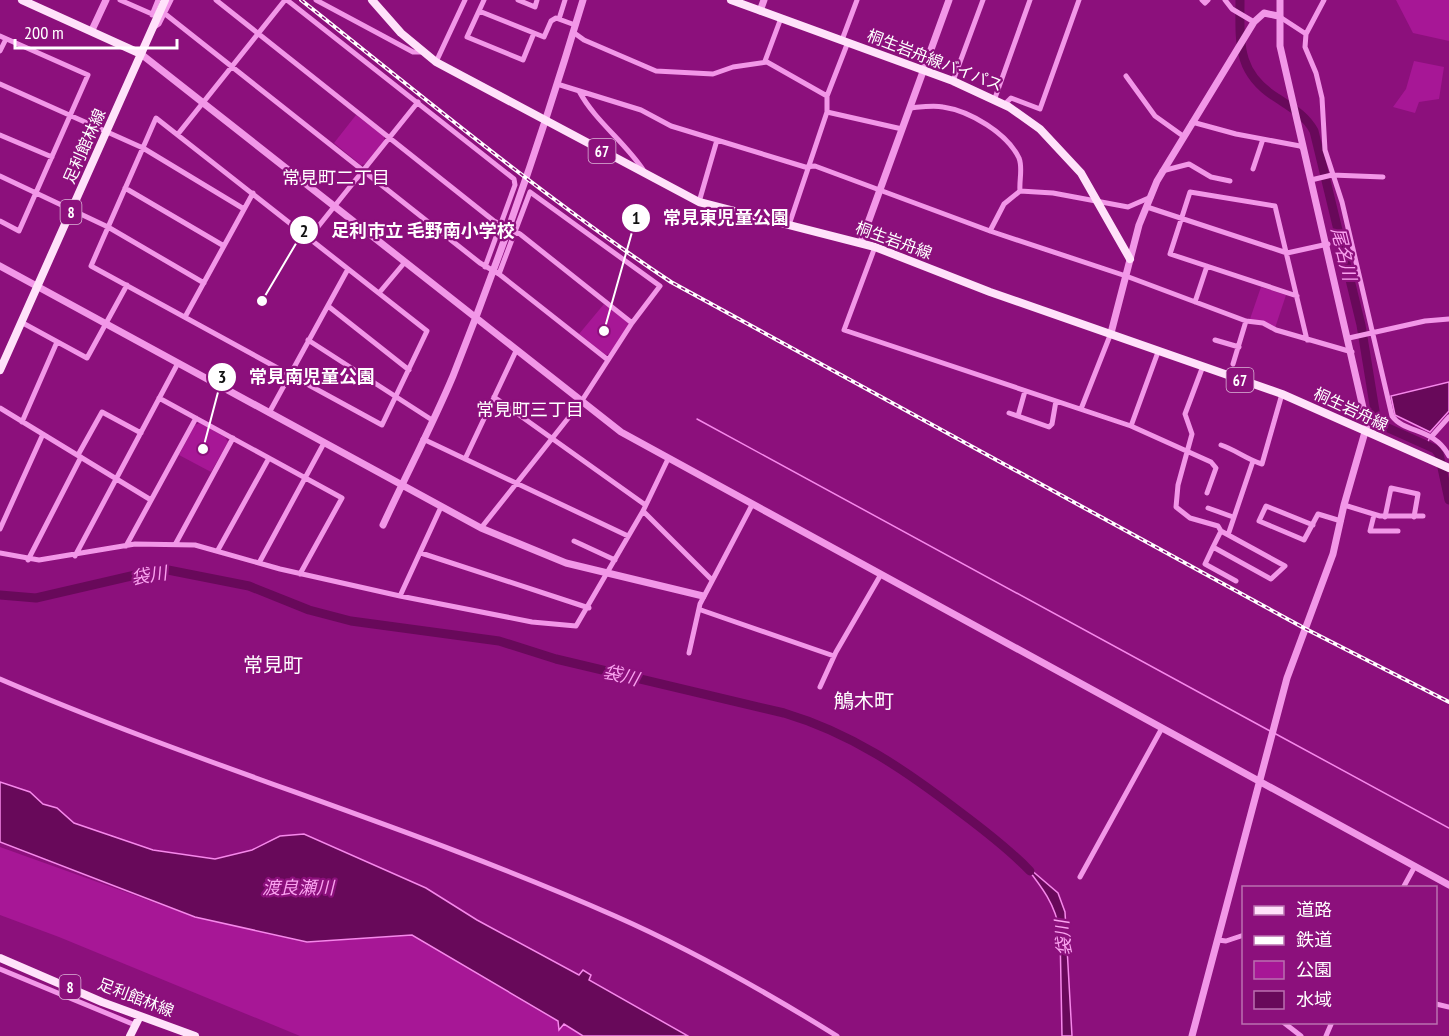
<svg xmlns="http://www.w3.org/2000/svg" width="1449" height="1036" viewBox="0 0 1449 1036" font-family="'PT Sans Narrow','Noto Sans JP',sans-serif">
	<style>
		.green { fill: #a71796 }
		.water { fill: #68095a; stroke: #f688eb; stroke-width: 1.5 }
		.lines { fill: none; stroke-linecap: round; stroke-linejoin: round }
		.stream { stroke: #f688eb; stroke-width: 1.5 }
		.river { stroke: #68095a; stroke-width: 9 }
		.minor { stroke: #f297e8; stroke-width: 5 }
		.tertiary { stroke: #f297e8; stroke-width: 7 }
		.primary { stroke: #ffe2fa; stroke-width: 8 }
		.rail-casing { stroke: #fff; stroke-width: 4 }
		.rail { stroke: #8c107c; stroke-width: 1.5; stroke-dasharray: 4.5; stroke-linecap: butt }
		.labels { text-anchor: middle; dominant-baseline: central; stroke-width: 4.5; stroke-linejoin: round; paint-order: stroke }
		.shield { fill: #8c107c; stroke: #dcb7d8; stroke-width: 1.5 }
		.shield-label { font-size: 15px; font-weight: bold; fill: #fff }
		.street-label { font-size: 16px; fill: #fff; stroke: #8c107c }
		.neighbourhood-label { font-size: 18px; fill: #fff; stroke: #8c107c }
		.water-label { font-size: 18px; font-style: italic; fill: #faa2f0; stroke: #8c107c }
		.quarter-label { font-size: 20px; fill: #fff; stroke: #8c107c }
		.leader { fill: none; stroke: #fff; stroke-width: 2 }
		.callout-dot { fill: #fff; stroke: #8c107c; stroke-width: 2 }
		.mark-label { font-size: 18px; text-anchor: middle; font-weight: bold; fill: #111 }
		.callout-label { font-size: 18px; text-anchor: middle; font-weight: bold; fill: #fff; stroke: #8c107c; stroke-width: 4.5; stroke-linejoin: round; paint-order: stroke }
	</style>
	<rect width="100%" height="100%" fill="#8c107c"/>
	<!-- green -->
	<path class="green" d="M 1396,0 L 1449,0 L 1449,41 L 1413,33 Z
		M 1414,61 L 1444,67 L 1439,99 L 1419,102 L 1415,113 L 1393,107 L 1406,89 Z
		M 356,115 L 384,136 L 384,141 L 365,164 L 361,165 L 334,143 Z
		M 1261,287 L 1286,295 L 1275,328 L 1250,319 Z
		M 604,304 L 628,323 L 628,328 L 610,354 L 606,355 L 579,334 Z
		M 200,423 L 225,437 L 228,442 L 211,472 L 179,455 L 195,425 Z
		M 0,847 L 195,917 L 307,942 L 412,935 L 558,1021 L 559,1029 L 564,1024 L 583,1036 L 300,1036 L 59,937 L 0,915 Z"/>
	<!-- water -->
	<path class="water" d="M 1449,382 L 1449,411 L 1430,432 L 1395,415 L 1391,396 Z
		M 0,782 L 30,792 L 43,804 L 57,808 L 74,823 L 153,850 L 215,859 L 252,850 L 280,836 L 304,834 L 426,888 L 477,920 L 579,975 L 583,970 L 591,975 L 589,980 L 688,1036 L 583,1036 L 564,1024 L 559,1030 L 558,1021 L 412,935 L 307,942 L 195,917 L 0,842 Z
		M 1023,863 L 1058,893 L 1065,912 L 1072,1036 L 1062,1036 L 1060,932 C 1055,903 1041,886 1023,863 Z"/>
	<g class="lines">
		<!-- stream -->
		<path class="stream" d="M 697,419 L 1270,731
			M 1427,445 L 1429,439
			M 1274,733 L 1449,828"/>
		<!-- river -->
		<path class="river" d="M 1240,0 C 1240,42 1236,73 1277,98 C 1292,108 1305,115 1314,131 L 1361,325 L 1377,423 L 1435,449 L 1439,454 L 1449,500
			M 0,595 L 36,598 L 144,573 L 168,570 L 249,586 L 309,610 L 351,621 L 499,641 L 556,659 L 784,713 C 851,733 904,769 960,812 C 984,830 1009,849 1030,871"/>
		<!-- minor -->
		<path class="minor" d="M 120,0 L 152,14
			M 216,0 L 494,221 L 520,234 L 632,323
			M 287,0 L 514,179 L 515,185 L 485,267
			M 316,0 L 413,52 L 421,52
			M 484,0 L 467,37 L 523,60 L 534,33
			M 518,0 L 535,7 L 537,0
			M 1202,0 L 1205,3 L 1208,0
			M 1225,0 L 1232,9 L 1254,22
			M 1324,0 L 1306,34 L 1305,47 L 1316,73 L 1322,98 L 1325,150 L 1342,202 L 1392,416 C 1405,434 1434,427 1449,456
			M 479,11 L 544,37 L 551,21 L 556,18 L 575,25
			M 164,13 L 480,263 L 499,274 L 608,360
			M 152,15 L 158,0
			M 1280,17 L 1306,34
			M 559,19 L 565,0
			M 153,28 L 159,24 L 171,0
			M 573,32 L 584,40 L 656,71 L 713,74 L 733,67 L 767,62 L 827,96
			M 0,36 L 88,75 L 19,231 L 0,221
			M 842,40 L 857,0
			M 0,51 L 6,39
			M 765,61 L 781,18
			M 436,62 L 465,0
			M 1126,76 L 1155,116 L 1183,136
			M 953,81 L 983,0
			M 0,84 L 143,148 L 244,209
			M 557,84 L 641,110 L 671,126 L 805,167 L 815,166 L 990,231 L 1126,276 L 1246,321 L 1263,323 L 1276,330 L 1352,352
			M 579,91 C 595,121 625,142 644,171
			M 995,98 L 1030,0
			M 1005,104 L 1011,98 L 1040,109 L 1079,0
			M 910,108 C 921,107 933,105 943,107 C 970,111 1007,133 1019,158 C 1023,168 1019,180 1020,191
			M 827,112 L 902,129
			M 156,118 L 427,331 L 382,425 L 91,266 Z
			M 1192,122 L 1236,134 L 1300,146 L 1304,149
			M 178,134 L 285,0
			M 0,135 L 52,157
			M 1253,169 L 1263,139
			M 1162,171 L 1189,164 L 1211,177 L 1230,181
			M 0,176 L 108,227 L 204,283
			M 1311,180 L 1332,175 L 1383,177
			M 125,188 L 224,246
			M 1020,191 L 1053,193 L 1128,207 L 1151,197
			M 699,202 L 717,140
			M 1147,207 L 1287,253 L 1328,244
			M 789,225 L 827,112 L 827,96 L 848,42
			M 990,231 L 1004,204 L 1020,191
			M 309,238 L 418,102
			M 875,247 L 844,330 L 1131,426 L 1211,462 L 1216,468 L 1207,493
			M 379,293 L 405,262
			M 1297,296 L 1170,254 L 1190,192 L 1275,206 L 1307,340
			M 1195,302 L 1207,266
			M 328,306 L 409,370
			M 185,317 L 253,193
			M 21,322 L 87,358 L 127,285
			M 1349,338 L 1425,321 L 1449,319
			M 308,340 L 432,420
			M 1215,340 L 1239,347
			M 1233,364 L 1246,321
			M 1203,366 L 1185,414 L 1192,434 L 1178,485 L 1176,507 L 1190,518 L 1218,526 L 1221,531 L 1285,566 L 1271,579 L 1213,547 L 1221,531
			M 494,397 L 644,504
			M 159,398 L 342,498 L 300,574
			M 0,408 L 151,500
			M 1081,409 L 1111,333
			M 269,413 L 348,269
			M 1009,413 L 1049,427 L 1052,424 L 1056,401
			M 1018,416 L 1025,391
			M 22,422 L 57,342
			M 1131,426 L 1158,352
			M 1432,436 L 1449,417
			M 423,439 L 628,536
			M 1221,445 C 1236,450 1246,459 1262,464 L 1282,394
			M 78,455 L 102,412 L 141,433
			M 465,459 L 516,351
			M 1344,505 L 1380,516 L 1423,516
			M 1208,508 L 1233,517
			M 643,511 L 712,580
			M 1374,515 L 1370,531 L 1398,531
			M 1385,517 L 1391,488 L 1418,494 L 1414,517
			M 1313,525 L 1266,506 L 1259,521 L 1304,540 L 1318,514 L 1341,521
			M 481,528 L 581,402 L 632,323 L 660,286 L 530,192 L 499,274
			M 0,529 L 43,434
			M 1228,535 L 1253,461
			M 574,541 L 615,560
			M 176,543 L 233,438
			M 126,546 L 196,418
			M 1213,547 L 1205,564 L 1236,581
			M 218,550 L 269,458
			M 0,553 L 39,560 L 135,544 L 195,545 L 280,569 L 400,596 L 532,622 L 576,626 L 643,511 L 668,459
			M 421,553 L 589,608
			M 75,556 L 178,363
			M 28,560 L 81,457
			M 259,563 L 324,443
			M 400,596 L 441,507
			M 701,610 L 834,656
			M 689,653 L 700,604 L 752,505
			M 0,679 C 202,766 414,827 615,916 C 692,950 766,992 837,1036
			M 820,687 L 836,652 L 880,576
			M 1080,877 L 1162,728
			M 1403,888 L 1415,866
			M 1218,940 L 1226,941 L 1244,935
			M 0,969 L 135,1025
			M 1436,1004 L 1449,1007
			M 1283,1022 L 1301,1036
			M 1326,1036 L 1332,1022"/>
		<!-- tertiary -->
		<path class="tertiary" d="M 760,11 L 764,0
			M 92,30 L 106,0
			M 141,54 L 621,432 L 1449,885
			M 861,242 L 949,0
			M 0,266 L 481,528 L 566,563 L 703,596
			M 1111,333 L 1139,225 L 1157,181 L 1254,22 L 1264,13 L 1278,16
			M 383,525 C 406,475 432,426 453,376 C 502,253 545,127 583,0
			M 1192,1036 L 1287,678 L 1333,554 L 1344,505 L 1367,425 L 1280,46 L 1280,0"/>
		<!-- primary -->
		<path class="primary" d="M 22,0 L 141,54
			M 372,0 L 401,33 L 436,62 L 699,202 L 875,247 L 990,292 L 1282,394 L 1449,468
			M 731,0 L 953,81 L 1009,107 L 1040,129 L 1081,173 L 1130,259
			M 0,370 L 165,0
			M 0,958 L 102,1002 L 195,1036
			M 130,1036 L 140,1016"/>
		<defs>
			<path id="rail" d="M 301,0 C 423,97 542,196 671,282 L 1304,628 L 1449,702"/>
		</defs>
		<!-- rail casing -->
		<use href="#rail" class="rail-casing"/>
		<!-- rail -->
		<use href="#rail" class="rail"/>
	</g>
	<g class="labels">
		<!-- shield labels -->
		<g class="shield">
			<rect x="588.5" y="139" width="27" height="24" rx="4.5"/>
			<rect x="60.5" y="200" width="21" height="24" rx="4.5"/>
			<rect x="1226.5" y="368" width="27" height="24" rx="4.5"/>
			<rect x="59.5" y="975" width="21" height="24" rx="4.5"/>
		</g>
		<g class="shield-label">
			<text x="602" y="151">67</text>
			<text x="71" y="212">8</text>
			<text x="1240" y="380">67</text>
			<text x="70" y="987">8</text>
		</g>
		<!-- street labels -->
		<g class="street-label">
			<text transform="translate(935 60) rotate(21)">桐生岩舟線バイパス</text>
			<text transform="translate(84 146) rotate(-66)">足利館林線</text>
			<text transform="translate(894 240) rotate(20)">桐生岩舟線</text>
			<text transform="translate(1351 409) rotate(25)">桐生岩舟線</text>
			<text transform="translate(136 997) rotate(21)">足利館林線</text>
		</g>
		<!-- neighbourhood labels -->
		<g class="neighbourhood-label">
			<text x="336" y="177">常見町二丁目</text>
			<text x="530" y="409">常見町三丁目</text>
		</g>
		<!-- water labels -->
		<g class="water-label">
			<text transform="translate(1344 254) rotate(76)">尾名川</text>
			<text transform="translate(149 575) rotate(-9)">袋川</text>
			<text transform="translate(621 675) rotate(14)">袋川</text>
			<text x="298" y="887">渡良瀬川</text>
			<text transform="translate(1063 938) rotate(-95)">袋川</text>
		</g>
		<!-- quarter labels -->
		<g class="quarter-label">
			<text x="273" y="665">常見町</text>
			<text x="864" y="701">鵤木町</text>
		</g>
	</g>
	<!-- callouts -->
	<path class="leader" d="M604 331L636 218M262 301L304 230M203 449L222 377"/>
	<g class="callout-dot">
		<circle cx="604" cy="331" r="6"/>
		<circle cx="262" cy="301" r="6"/>
		<circle cx="203" cy="449" r="6"/>
		<circle cx="636" cy="218" r="15"/>
		<circle cx="304" cy="230" r="15"/>
		<circle cx="222" cy="377" r="15"/>
	</g>
	<g class="mark-label">
		<text x="636" y="224">1</text>
		<text x="304" y="237">2</text>
		<text x="222" y="383">3</text>
	</g>
	<g class="callout-label">
		<text x="726" y="224">常見東児童公園</text>
		<text x="423" y="237">足利市立 毛野南小学校</text>
		<text x="312" y="383">常見南児童公園</text>
	</g>
	<!-- legend -->
	<rect x="1242" y="886" width="195" height="138" fill="#8c107c" stroke="#ba70b0" stroke-width="1.5"/>
	<rect x="1254" y="906" width="30" height="9" fill="#ffe2fa" stroke="#ba70b0" stroke-width="1.5"/>
	<text x="1296" y="916" font-size="18" fill="#ffffff">道路</text>
	<rect x="1254" y="936" width="30" height="9" fill="#ffffff" stroke="#ba70b0" stroke-width="1.5"/>
	<text x="1296" y="946" font-size="18" fill="#ffffff">鉄道</text>
	<rect x="1254" y="961" width="30" height="18" fill="#a71796" stroke="#ba70b0" stroke-width="1.5"/>
	<text x="1296" y="976" font-size="18" fill="#ffffff">公園</text>
	<rect x="1254" y="991" width="30" height="18" fill="#68095a" stroke="#ba70b0" stroke-width="1.5"/>
	<text x="1296" y="1006" font-size="18" fill="#ffffff">水域</text>
	<!-- scale -->
	<path d="M15 39v9h162v-9" fill="none" stroke="#ffffff" stroke-width="3"/>
	<text x="24" y="39" font-size="18" fill="#ffffff" stroke="#8c107c" stroke-width="4.5" paint-order="stroke">200 m</text>
</svg>
